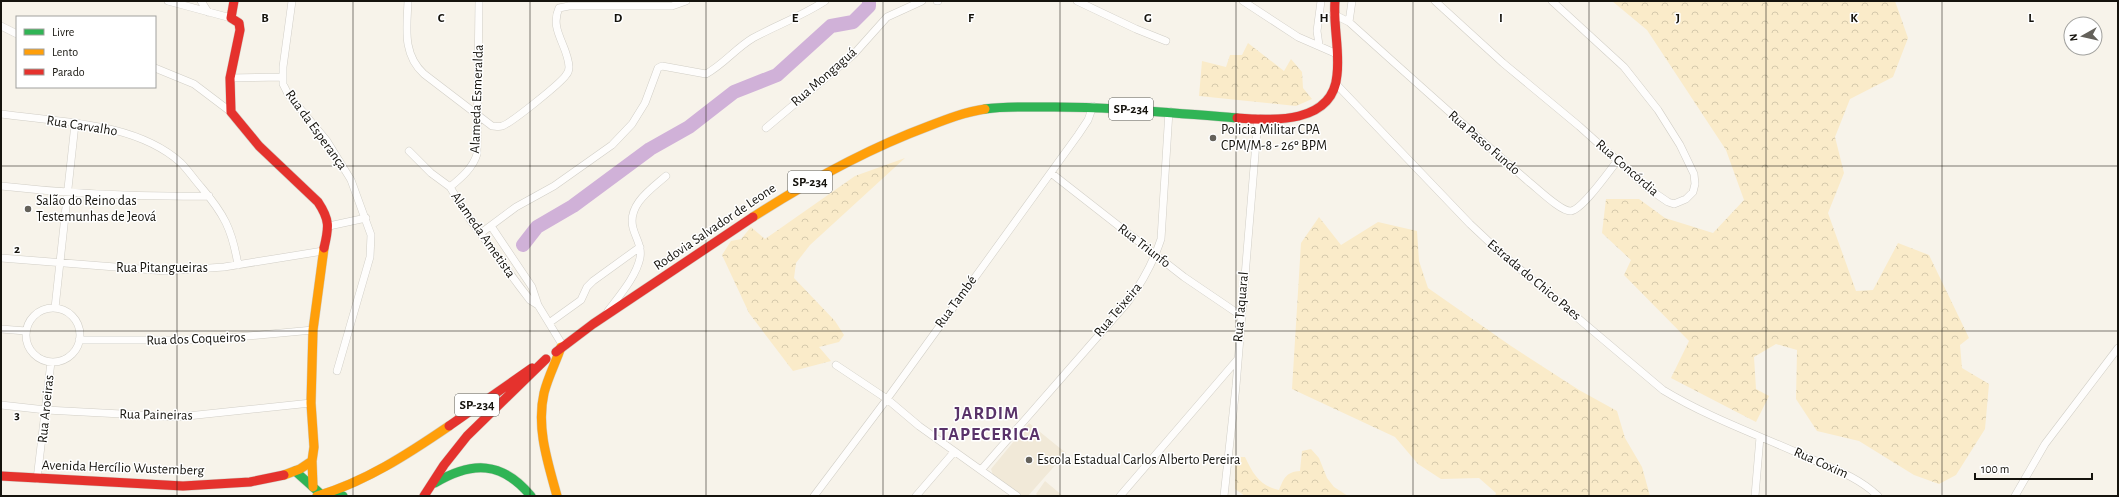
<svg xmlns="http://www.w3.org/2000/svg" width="2119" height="497" viewBox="0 0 2119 497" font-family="'Alegreya Sans',sans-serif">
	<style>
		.built { fill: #f1e9d8 }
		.forest { fill: url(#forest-crowns) }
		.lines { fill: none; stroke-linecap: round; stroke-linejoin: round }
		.river { stroke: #d0b1d8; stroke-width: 14 }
		.street-casing { stroke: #d1cec6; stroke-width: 8 }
		.fast-casing { stroke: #d1cec6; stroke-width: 10 }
		.slow-casing { stroke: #d1cec6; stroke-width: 10 }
		.jam-casing { stroke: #d1cec6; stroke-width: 10 }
		.street { stroke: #fefdfc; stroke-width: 7 }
		.fast { stroke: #30b455; stroke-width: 9 }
		.slow { stroke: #ff9f0a; stroke-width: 9 }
		.jam { stroke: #e5322d; stroke-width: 9 }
		.grid { fill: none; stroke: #15130d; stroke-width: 1; stroke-opacity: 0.55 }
		.poi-dot { fill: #64615a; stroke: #fff; stroke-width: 1.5 }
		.labels { text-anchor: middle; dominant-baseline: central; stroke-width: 3; stroke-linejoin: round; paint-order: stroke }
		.shield { fill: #fff; stroke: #5b5a56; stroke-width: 1 }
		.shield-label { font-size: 13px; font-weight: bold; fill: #15130d }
		.street-label { font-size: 14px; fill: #15130d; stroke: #fff }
		.poi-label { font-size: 14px; fill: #15130d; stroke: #fff; text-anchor: start }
		.district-label { font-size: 18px; font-weight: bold; letter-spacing: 1px; fill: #593269; stroke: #fff }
		.grid-label { font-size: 13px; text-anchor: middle; font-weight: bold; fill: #15130d; stroke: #fff; stroke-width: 3; stroke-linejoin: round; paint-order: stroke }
	</style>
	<defs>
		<pattern id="forest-crowns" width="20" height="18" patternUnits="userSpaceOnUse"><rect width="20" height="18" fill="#faebc9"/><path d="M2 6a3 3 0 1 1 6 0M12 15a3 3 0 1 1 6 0" fill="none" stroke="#d5c9ab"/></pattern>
	</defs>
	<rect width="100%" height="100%" fill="#f7f3ea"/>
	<!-- built -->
	<path class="built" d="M 1029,423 L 1066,453 L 1028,496 L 1023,496 L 993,475 L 991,469 Z
		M 1045,481 L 1063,496 L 1038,496 L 1036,494 Z"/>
	<!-- forest -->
	<path class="forest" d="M 1612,1 L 1895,1 L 1908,38 L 1893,77 L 1850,99 L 1835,137 L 1844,173 L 1828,213 L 1856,291 L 1873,290 L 1898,243 L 1929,255 L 1969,338 L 1960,345 L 1962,368 L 1989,384 L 1985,429 L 1956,475 L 1939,484 L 1914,475 L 1859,441 L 1817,431 L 1796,399 L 1797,350 L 1776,344 L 1754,357 L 1756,389 L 1769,396 L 1756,422 L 1671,378 L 1689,341 L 1624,275 L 1631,260 L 1602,233 L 1606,199 L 1639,199 L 1665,218 L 1713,233 L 1744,200 L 1726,150 L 1647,30 Z
		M 1248,43 L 1284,71 L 1291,59 L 1302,72 L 1303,88 L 1312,99 L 1296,106 L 1199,96 L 1202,61 L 1226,67 L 1230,55 L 1242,55 Z
		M 905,158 L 810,245 L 796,263 L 794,278 L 835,321 L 844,335 L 839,342 L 819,347 L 831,361 L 793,371 L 749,313 L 722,255 L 731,241 L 741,239 L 751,227 L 765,239 L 855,176 Z
		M 1319,217 L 1341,245 L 1378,222 L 1417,231 L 1419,261 L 1428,288 L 1511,346 L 1579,390 L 1617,411 L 1625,438 L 1642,467 L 1650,496 L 1495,496 L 1496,493 L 1479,478 L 1441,479 L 1418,464 L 1395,437 L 1292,389 L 1301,243 Z
		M 1311,449 L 1319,458 L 1327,478 L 1334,487 L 1348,496 L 1245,496 L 1235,489 L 1235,465 L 1238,457 L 1245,457 C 1253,474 1260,486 1279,490 C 1284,478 1286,472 1300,471 L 1302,451 Z"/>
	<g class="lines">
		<!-- river -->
		<path class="river" d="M 523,245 L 537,227 L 573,206 L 650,149 L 689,127 L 734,92 L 777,75 L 831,26 L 853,22 L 869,6 L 869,1"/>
		<defs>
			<path id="street" d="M 168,1 L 231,18
				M 201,1 L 208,12
				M 292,1 L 283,67 L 283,84 L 288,94 L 327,141 L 351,180 L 371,235 L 370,257 L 337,371
				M 408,1 C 407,27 402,54 424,74 L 492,126 C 495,126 499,127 502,126 C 510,124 561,83 566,75 C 568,73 569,69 569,67 C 568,45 549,30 559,8 L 569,6 L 672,6 L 686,1
				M 937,1 L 938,1
				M 1077,1 L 1136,29 L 1166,41
				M 1243,1 L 1298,37 L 1337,54
				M 1435,1 L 1503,63 L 1579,126 L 1649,189 L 1668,202 L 1674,204 L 1686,199 L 1693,192 L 1695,184 L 1694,174 L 1680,145 L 1658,110 L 1624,67 L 1552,1
				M 1333,14 L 1349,22 C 1409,76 1468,129 1529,182 C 1537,188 1561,212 1571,211 C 1583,209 1609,171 1618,160
				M 1349,22 L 1352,1
				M 1,26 L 17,34
				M 1319,45 L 1317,31 L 1321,1
				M 155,68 L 194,84 L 231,112
				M 230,78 L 282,77
				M 1337,85 L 1470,224 L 1502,254 L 1663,390 C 1709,418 1761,436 1809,458 C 1834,469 1858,477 1878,496
				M 1,114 C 59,122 136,122 181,163 C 188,170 194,179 201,187 C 224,214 232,229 238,265
				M 766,128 L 853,55 L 887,17 L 922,1
				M 409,151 L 431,173 L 450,187 L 469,218 L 520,287 L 530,300 L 538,305 L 563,346
				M 1051,173 L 1184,277 L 1240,315
				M 1,186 C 71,194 139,197 209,196
				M 450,187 C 461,178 473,168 477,154 L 479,1
				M 329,226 L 366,218
				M 491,226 L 532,287 L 538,305
				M 481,233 L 516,207 L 554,186 L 612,145 L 632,124 L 645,103 L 658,68 L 662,66 L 706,74 C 724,64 736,48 753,38 C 777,25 802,16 825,1
				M 1,258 L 166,271 L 224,267 L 323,251
				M 55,308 L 75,124
				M26 335a27 27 0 1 1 54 0a27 27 0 1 1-54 0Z
				M 608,311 C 619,296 636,277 640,258 C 642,246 636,239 633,228 C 627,205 651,189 666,176
				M 549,323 L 581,300 L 587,287 L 593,281 L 640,247
				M 1,329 L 26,331
				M 79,340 L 205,340 L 313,330
				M 836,365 L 887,399 L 919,426 L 1017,496
				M 1,405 L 46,410 L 178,417 L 311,403
				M 981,470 L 1127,303 C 1142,283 1153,263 1161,239 L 1169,111
				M 37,479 L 51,362
				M 814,496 L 887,399 L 1078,135 L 1088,120 L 1093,106
				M 916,496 L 954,452
				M 1120,496 L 1237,360
				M 1224,496 L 1236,386 L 1258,118
				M 1755,496 L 1760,437
				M 2015,496 L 2045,444 L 2118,348"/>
			<path id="fast" d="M 985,109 C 1004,106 1023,107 1042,107 C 1109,106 1171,113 1237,118
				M 295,471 L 322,495
				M 435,483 C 472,461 502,461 531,496
				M 331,492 L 343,496"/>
			<path id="slow" d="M 753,217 C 809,181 867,149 929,126 C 947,119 965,112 985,109
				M 312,461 L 313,487
				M 284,475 L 300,469 L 312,461 L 314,447 L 311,403 L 313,330 L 324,248
				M 317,496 C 365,482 408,454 449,426
				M 557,496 C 548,463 536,428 544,393 C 548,377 556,362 561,347"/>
			<path id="jam" d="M 234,1 L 231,18 L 239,23 L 240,30 L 230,78 L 231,112 L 259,146 L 318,202 C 330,220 329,227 324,248
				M 1237,118 C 1273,121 1333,124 1337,75 C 1340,50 1333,26 1335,1
				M 556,352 L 593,324 L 753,217
				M 449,426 L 532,368
				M 1,476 L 183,486 L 250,482 L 284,475
				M 424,496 L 444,465 L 467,436 L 546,359"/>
		</defs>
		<!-- street casing -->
		<use href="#street" class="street-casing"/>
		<!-- fast casing -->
		<use href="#fast" class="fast-casing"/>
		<!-- slow casing -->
		<use href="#slow" class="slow-casing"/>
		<!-- jam casing -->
		<use href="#jam" class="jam-casing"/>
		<!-- street -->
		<use href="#street" class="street"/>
		<!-- fast -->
		<use href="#fast" class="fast"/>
		<!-- slow -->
		<use href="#slow" class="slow"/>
		<!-- jam -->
		<use href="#jam" class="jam"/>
	</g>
	<!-- grid -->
	<path class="grid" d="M 177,1 L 177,496M 353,1 L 353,496M 530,1 L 530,496M 706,1 L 706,496M 883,1 L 883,496M 1060,1 L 1060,496M 1236,1 L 1236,496M 1413,1 L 1413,496M 1589,1 L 1589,496M 1766,1 L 1766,496M 1942,1 L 1942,496M 1,166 L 2118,166M 1,331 L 2118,331"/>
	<!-- markers -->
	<g class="poi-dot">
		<circle cx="1213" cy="138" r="4"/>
		<circle cx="28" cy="209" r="4"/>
		<circle cx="1029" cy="460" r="4"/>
	</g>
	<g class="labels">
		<!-- shield labels -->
		<g class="shield">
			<rect x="1109" y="98" width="44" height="22" rx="3"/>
			<rect x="788" y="171" width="44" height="22" rx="3"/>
			<rect x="455" y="394" width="44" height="22" rx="3"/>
		</g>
		<g class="shield-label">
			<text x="1131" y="109">SP-234</text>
			<text x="810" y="182">SP-234</text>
			<text x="477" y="405">SP-234</text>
		</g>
		<!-- street labels -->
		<g class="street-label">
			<text transform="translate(824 77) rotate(-41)">Rua Mongaguá</text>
			<text transform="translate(477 99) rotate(-88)">Alameda Esmeralda</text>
			<text transform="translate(82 126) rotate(9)">Rua Carvalho</text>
			<text transform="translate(316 130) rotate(54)">Rua da Esperança</text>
			<text transform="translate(1484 143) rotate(41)">Rua Passo Fundo</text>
			<text transform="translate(1627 168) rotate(41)">Rua Concórdia</text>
			<text transform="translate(715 227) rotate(-34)">Rodovia Salvador de Leone</text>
			<text transform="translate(483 235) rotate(55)">Alameda Ametista</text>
			<text transform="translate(1144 246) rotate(38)">Rua Triunfo</text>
			<text x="162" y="268">Rua Pitangueiras</text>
			<text transform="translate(1534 280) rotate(40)">Estrada do Chico Paes</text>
			<text transform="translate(956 302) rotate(-54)">Rua També</text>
			<text transform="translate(1241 307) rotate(-85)">Rua Taquaral</text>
			<text transform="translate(1118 310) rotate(-50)">Rua Teixeira</text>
			<text transform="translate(196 339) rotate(-2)">Rua dos Coqueiros</text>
			<text transform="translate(46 409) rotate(-84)">Rua Aroeiras</text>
			<text transform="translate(156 415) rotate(1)">Rua Paineiras</text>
			<text transform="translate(1821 463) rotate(24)">Rua Coxim</text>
			<text transform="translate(123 468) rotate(2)">Avenida Hercílio Wustemberg</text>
		</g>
		<!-- poi labels -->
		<g class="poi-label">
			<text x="1221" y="130">Policia Militar CPA<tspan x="1221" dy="16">CPM/M-8 - 26º BPM</tspan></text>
			<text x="36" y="201">Salão do Reino das<tspan x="36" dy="16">Testemunhas de Jeová</tspan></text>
			<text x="1037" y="460">Escola Estadual Carlos Alberto Pereira</text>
		</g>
		<!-- district labels -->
		<g class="district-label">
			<text x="987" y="414">JARDIM<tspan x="987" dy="21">ITAPECERICA</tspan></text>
		</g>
	</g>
	<g class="grid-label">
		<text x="265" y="22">B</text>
		<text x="441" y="22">C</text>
		<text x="618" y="22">D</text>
		<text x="795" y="22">E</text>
		<text x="971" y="22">F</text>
		<text x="1148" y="22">G</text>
		<text x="1324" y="22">H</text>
		<text x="1501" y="22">I</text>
		<text x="1678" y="22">J</text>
		<text x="1854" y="22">K</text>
		<text x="2031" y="22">L</text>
		<text x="17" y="253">2</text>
		<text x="17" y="419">3</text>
	</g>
	<!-- border -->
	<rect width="2119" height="497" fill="none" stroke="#15130d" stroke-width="4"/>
	<!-- legend -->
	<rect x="16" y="16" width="140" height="72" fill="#ffffff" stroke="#a1a19e"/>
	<rect x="24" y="29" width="20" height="6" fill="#30b455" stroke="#a1a19e"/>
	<text x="52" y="36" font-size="12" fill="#15130d">Livre</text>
	<rect x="24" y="49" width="20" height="6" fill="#ff9f0a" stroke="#a1a19e"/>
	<text x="52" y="56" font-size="12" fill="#15130d">Lento</text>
	<rect x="24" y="69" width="20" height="6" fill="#e5322d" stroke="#a1a19e"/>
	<text x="52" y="76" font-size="12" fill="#15130d">Parado</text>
	<!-- north arrow -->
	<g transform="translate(2083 36) rotate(262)"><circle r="19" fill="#ffffff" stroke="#a1a19e"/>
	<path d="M0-3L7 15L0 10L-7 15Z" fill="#64615a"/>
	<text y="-6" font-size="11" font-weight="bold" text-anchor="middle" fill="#15130d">N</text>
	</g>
	<!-- scale -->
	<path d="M1975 473v6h117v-6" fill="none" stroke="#15130d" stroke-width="2"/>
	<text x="1981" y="473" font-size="12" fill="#15130d" stroke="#ffffff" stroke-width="3" paint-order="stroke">100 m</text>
</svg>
